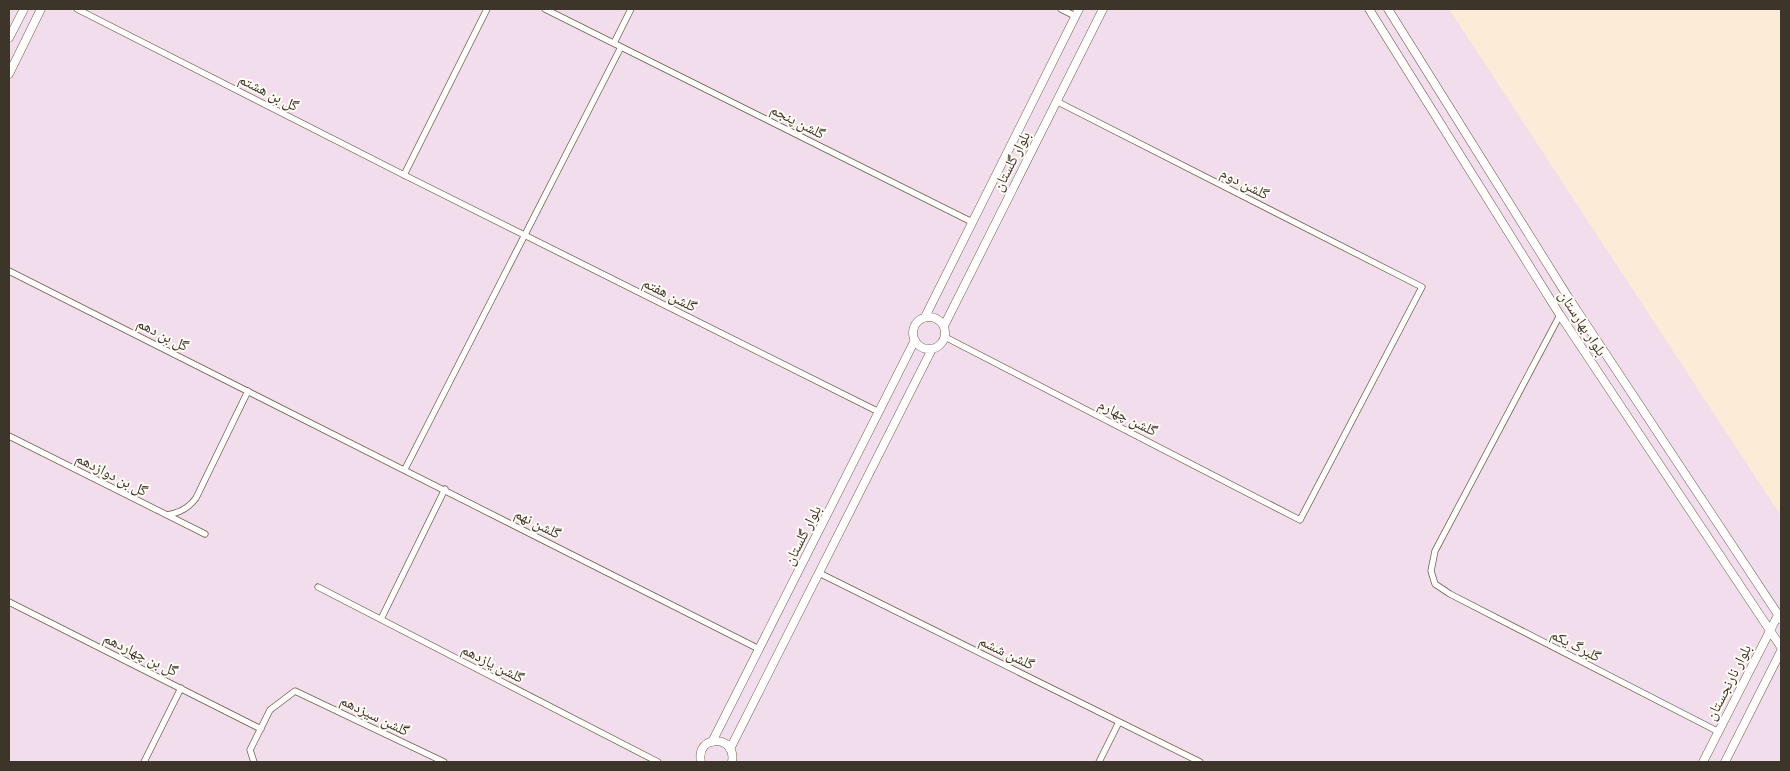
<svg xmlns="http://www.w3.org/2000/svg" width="1790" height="771" viewBox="0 0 1790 771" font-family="Manrope,'Noto Naskh Arabic',sans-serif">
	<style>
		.industrial { fill: #f2ddec }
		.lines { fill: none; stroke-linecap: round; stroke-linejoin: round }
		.street-casing { stroke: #736149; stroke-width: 7 }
		.secondary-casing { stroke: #736149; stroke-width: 9 }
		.street { stroke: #fff; stroke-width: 5.5 }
		.secondary { stroke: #fff; stroke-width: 8 }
		.labels { text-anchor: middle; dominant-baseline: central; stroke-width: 4; stroke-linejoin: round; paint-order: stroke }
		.street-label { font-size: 15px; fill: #3d352a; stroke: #fffbf5 }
	</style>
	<rect width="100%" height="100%" fill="#fcebd6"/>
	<!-- industrial -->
	<path class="industrial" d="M 9,9 L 1449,9 L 1781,516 L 1781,762 L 9,762 Z"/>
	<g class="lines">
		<defs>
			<path id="street" d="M 77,9 L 404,175 L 879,412
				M 545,9 L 972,222
				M 1061,9 L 1075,16
				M 614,43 L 631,9
				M 404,175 L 487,9
				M 9,271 L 759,649
				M 1560,315 L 1435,551 L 1431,571 L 1435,584 L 1450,594 L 1719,732
				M 945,337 L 1300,520 L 1422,287 L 1056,101
				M 9,436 L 205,534
				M 405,469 L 621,47
				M 167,515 C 179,513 189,508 196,498 L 248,391
				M 819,573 L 1200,762
				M 318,587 L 658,762
				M 9,602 L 261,729
				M 381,619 L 445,489
				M 144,762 L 181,688
				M 254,762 L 250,750 L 270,710 L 295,691 L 444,762
				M 1099,762 L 1119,722"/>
			<path id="secondary" d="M 1369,9 L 1560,315 L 1781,647
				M 1388,9 L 1568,297 L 1781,619
				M 9,38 L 24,9
				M 9,74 L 41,9
				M913 333a16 16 0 1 1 32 0a16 16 0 1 1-32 0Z
				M 925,317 L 1079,9
				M 944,326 L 1103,9
				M 712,742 L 915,340
				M 730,749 L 932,349
				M 701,762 C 695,734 737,734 732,762
				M 1703,762 L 1778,615
				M 1725,762 L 1781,651"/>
		</defs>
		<!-- street casing -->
		<use href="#street" class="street-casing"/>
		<!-- secondary casing -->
		<use href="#secondary" class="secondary-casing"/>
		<!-- street -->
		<use href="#street" class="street"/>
		<!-- secondary -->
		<use href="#secondary" class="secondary"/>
	</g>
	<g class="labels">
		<!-- street labels -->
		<g class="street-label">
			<text transform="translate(269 92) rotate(27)">گل بن هشتم</text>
			<text transform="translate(798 121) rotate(27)">گلشن پنجم</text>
			<text transform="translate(1011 161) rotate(-63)">بلوار گلستان</text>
			<text transform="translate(1245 183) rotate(27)">گلشن دوم</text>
			<text transform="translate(670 294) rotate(27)">گلشن هفتم</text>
			<text transform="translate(1583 323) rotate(57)">بلوار بهارستان</text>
			<text transform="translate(163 334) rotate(27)">گل بن دهم</text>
			<text transform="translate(1128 417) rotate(27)">گلشن چهارم</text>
			<text transform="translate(112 474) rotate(27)">گل بن دوازدهم</text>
			<text transform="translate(538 523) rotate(27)">گلشن نهم</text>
			<text transform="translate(802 535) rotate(-63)">بلوار گلستان</text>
			<text transform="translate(1576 645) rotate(27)">گلبرگ یکم</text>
			<text transform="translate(1007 652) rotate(26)">گلشن ششم</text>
			<text transform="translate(141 654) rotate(26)">گل بن چهاردهم</text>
			<text transform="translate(493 663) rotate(27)">گلشن یازدهم</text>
			<text transform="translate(1728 682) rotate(-63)">بلوار نارنجستان</text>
			<text transform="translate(375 715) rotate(26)">گلشن سیزدهم</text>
		</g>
	</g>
	<!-- border -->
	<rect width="1790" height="771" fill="none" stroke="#3d352a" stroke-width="20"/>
</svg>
